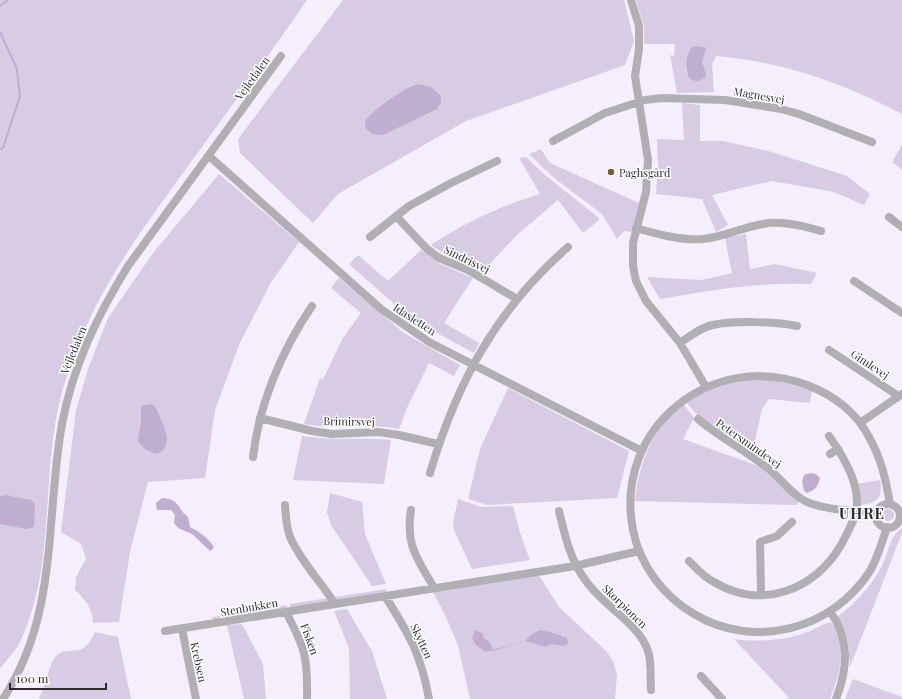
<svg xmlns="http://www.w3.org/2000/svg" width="902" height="699" viewBox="0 0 902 699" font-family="'Playfair Display',serif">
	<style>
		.green { fill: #d8cbe4 }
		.water { fill: #bfaed0 }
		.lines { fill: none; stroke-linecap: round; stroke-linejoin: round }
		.stream { stroke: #bfaed0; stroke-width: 2 }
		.minor { stroke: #b1aeb4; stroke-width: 8 }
		.poi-dot { fill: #785f30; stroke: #fff; stroke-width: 1.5 }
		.labels { text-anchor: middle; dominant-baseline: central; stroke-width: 3; stroke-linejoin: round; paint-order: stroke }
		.street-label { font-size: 11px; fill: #2d2a30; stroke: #fff }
		.poi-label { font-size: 11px; fill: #2d2a30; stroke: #fff; text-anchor: start }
		.district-label { font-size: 15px; font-weight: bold; letter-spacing: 1px; fill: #2d2a30; stroke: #fff }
	</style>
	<rect width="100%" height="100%" fill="#f5eefd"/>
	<!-- green -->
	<path class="green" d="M 0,0 L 307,0 C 262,66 214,129 168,194 C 135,239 104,284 82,336 C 71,362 61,390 56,419 C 43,492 53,573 20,642 C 16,651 6,660 0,669 Z
		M 343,0 L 624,0 L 634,41 L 625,65 L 466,121 L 338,194 L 313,223 L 240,153 L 238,139 Z
		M 636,0 L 902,0 L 902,114 C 843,83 784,62 716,56 L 712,64 L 714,92 L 677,93 L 670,55 L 674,56 L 675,44 L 644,44 L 644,26 Z
		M 682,103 L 700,105 L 700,141 L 723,141 L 772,152 L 847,176 L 870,194 L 864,205 L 834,192 L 772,181 L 712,195 L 728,225 L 716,232 L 702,199 L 656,194 L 658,165 L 657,139 L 684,140 Z
		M 902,145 L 902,170 L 892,162 Z
		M 541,149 L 550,163 L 639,203 L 632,232 L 624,231 L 617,239 L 602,214 L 554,178 L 529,154 Z
		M 526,157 L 545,175 L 599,218 L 599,220 L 583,233 L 558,200 L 518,234 L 482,272 L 447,256 L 431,245 C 466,222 501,206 540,194 L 519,158 Z
		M 219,174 L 299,242 L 270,284 L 239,345 L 215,410 L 205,478 L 148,482 L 130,552 L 119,622 L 93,623 C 93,609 85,599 75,590 L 76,577 L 86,559 L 81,544 L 61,532 L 76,410 L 88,369 L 108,318 L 153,253 Z
		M 746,234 L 750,269 L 775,264 L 817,273 L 811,284 C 757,282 712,290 660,299 L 647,277 L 702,280 L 732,273 L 725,238 Z
		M 421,250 L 440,264 L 473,278 L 444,323 L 479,343 L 474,353 L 435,332 L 400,309 L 349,264 L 358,255 L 388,281 Z
		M 339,278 L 404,333 L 460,365 L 454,376 L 429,363 L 407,408 L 399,429 C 367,423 335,430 304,424 L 320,378 L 323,379 L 343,338 L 361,313 L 331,288 Z
		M 764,378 L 812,390 L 810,403 L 769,399 L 762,409 L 752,454 L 737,444 L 736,431 L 733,429 L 727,430 L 723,435 L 699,417 L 687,403 C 712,385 735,382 764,378 Z
		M 508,388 L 629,451 L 617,498 L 487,505 L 468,499 L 480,449 Z
		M 684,405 L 694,418 L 683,439 L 761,467 L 799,501 L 797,505 L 635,501 C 639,463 652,428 684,405 Z
		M 302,436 C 332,441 361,437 391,440 L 384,484 L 293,480 Z
		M 880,480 C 883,498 877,504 859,505 L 857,484 Z
		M 330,493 L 362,502 L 365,534 L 386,584 L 372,586 L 331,525 L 327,512 Z
		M 458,499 L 481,507 L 513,506 L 521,536 L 530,560 L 472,569 L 454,530 L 453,523 Z
		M882 515a6 6 0 1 1 12 0a6 6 0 1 1-12 0Z
		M 902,528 L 902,533 L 850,667 L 848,642 L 837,617 C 856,603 871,586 882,566 C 889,552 889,537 902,528 Z
		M 538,574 L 559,607 L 606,651 L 613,661 L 617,675 L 615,699 L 470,699 L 458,645 L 446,617 L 433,592 Z
		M 386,589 L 387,592 L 338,600 L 335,597 Z
		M 328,598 L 329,601 L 290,608 L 290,604 Z
		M 287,605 L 287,608 L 213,620 L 212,617 Z
		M 347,609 L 372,651 L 387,699 L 350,699 L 349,648 L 334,611 Z
		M 831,622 C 848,647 840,673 830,699 L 790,699 L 734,639 C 758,642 781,641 805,633 C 814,630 822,624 831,622 Z
		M 242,624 L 263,664 L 266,699 L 244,699 L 227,625 Z
		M 95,632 L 118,637 L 131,699 L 39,699 C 44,690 50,663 55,657 C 70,642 81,663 95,632 Z
		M 853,679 L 902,697 L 902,699 L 845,699 Z"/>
	<!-- water -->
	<path class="water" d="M 696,46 L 706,48 L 702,63 L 706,73 L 705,78 C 698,82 695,82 689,78 C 686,67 685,57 691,48 Z
		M 419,84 L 431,87 L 441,96 L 441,102 L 437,109 L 383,135 L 373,134 L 366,129 L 365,121 C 373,110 406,86 419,84 Z
		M 150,404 L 155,406 C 161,419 177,446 157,454 L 146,450 L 138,442 C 138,433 141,427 141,419 C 142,414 140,411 141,406 Z
		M 810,473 L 816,474 L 820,478 C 818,486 816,490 807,493 L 804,491 L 802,482 L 804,475 Z
		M 5,495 L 31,500 L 35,504 L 34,527 L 26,529 L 0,524 L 0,497 Z
		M 162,498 C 180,499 177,509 188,517 L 190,527 C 200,532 208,538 214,547 L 212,550 L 210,551 L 192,534 L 178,528 L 174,523 L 175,515 L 171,510 L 157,510 L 156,503 Z
		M 475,630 L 482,633 L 484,638 L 491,644 L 493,651 L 525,641 L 531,635 L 540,630 L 553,633 L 567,638 L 568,643 L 564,646 L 551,644 L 546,647 L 525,641 L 485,652 L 475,644 L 472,638 Z"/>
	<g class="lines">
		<!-- stream -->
		<path class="stream" d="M 0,6 L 8,0
			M 0,32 L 17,69 L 20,96 L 3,148 L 0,149"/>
		<!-- minor -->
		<path class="minor" d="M 631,0 L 639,26 L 639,49 L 635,76 L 648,160 L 646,192 L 633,243 L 633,266 L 636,281 L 646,301 L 680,343 L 706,387
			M 553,141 L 605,113 L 645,100 L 662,98 L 725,100 L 781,109 L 799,114 L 872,142
			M 209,156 L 381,309 L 429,342 L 642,451
			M 396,216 L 427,249 L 439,258 L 468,270 L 517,299
			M 889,217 L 902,227
			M 636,228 C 657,234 682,241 703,239 C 724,237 743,227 763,224 C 781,220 804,226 821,231
			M 370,237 L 409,206 L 451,183 L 497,161
			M 854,281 L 902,313
			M 680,343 C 690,336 701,327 713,325 C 735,320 776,322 797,326
			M 829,350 L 894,393 L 897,398
			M 260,418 L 312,431 L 332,434 L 378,432 L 399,435 L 438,444
			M 698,419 C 720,438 747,451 770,470 C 782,480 793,496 807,502 C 828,511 855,510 877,513
			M 860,423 L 902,394
			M 829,436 L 838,449
			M 253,457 C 259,404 282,350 312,306
			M 430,473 C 457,382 496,310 568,247
			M876 516a12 12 0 1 1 24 0a12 12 0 1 1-24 0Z
			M 285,505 C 286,517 286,529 291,539 C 302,563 321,582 335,604
			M 411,510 C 405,546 418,559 434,588
			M 559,511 C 565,536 570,560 586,581 C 603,606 639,623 648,651 C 652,663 650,677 651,690
			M 887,527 C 882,542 878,557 870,571 C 832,630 754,650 694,614 C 663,596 640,565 633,530 C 613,428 712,349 807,385 C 833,395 856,412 869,437 C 881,458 886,480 890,504
			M 689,561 C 697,569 704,577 714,582 C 761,611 815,590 841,545 C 847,533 856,519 857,505 C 858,485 848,466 838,449 L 830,454
			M 761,594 L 760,542 L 777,536 L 792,522
			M 385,596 C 409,634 421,654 429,699
			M 830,611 C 850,640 848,668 836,699
			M 286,612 C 305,648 308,658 307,699
			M 182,629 L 196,699
			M 165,631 L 575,566 L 639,551
			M 701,676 L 722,699
			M 3,699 C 59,614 45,519 62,424 C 73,366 97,316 128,266 L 281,56"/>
	</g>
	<!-- markers -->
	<circle class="poi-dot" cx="611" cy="172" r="4"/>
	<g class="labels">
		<!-- street labels -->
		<g class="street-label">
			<text transform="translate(252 78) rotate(-54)">Vejledalen</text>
			<text transform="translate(759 95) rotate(10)">Magnesvej</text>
			<text transform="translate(467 259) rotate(26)">Sindrisvej</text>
			<text transform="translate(415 319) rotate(33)">Idasletten</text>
			<text transform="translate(73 350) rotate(-68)">Vejledalen</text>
			<text transform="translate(870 364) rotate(34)">Gimlevej</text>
			<text transform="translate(349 421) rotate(1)">Brimirsvej</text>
			<text transform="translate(749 443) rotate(35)">Petersmindevej</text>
			<text transform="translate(625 606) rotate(44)">Skorpionen</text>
			<text transform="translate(249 607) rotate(-10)">Stenbukken</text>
			<text transform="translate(310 639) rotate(70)">Fisken</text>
			<text transform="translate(422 641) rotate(65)">Skytten</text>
			<text transform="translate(199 662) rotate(78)">Krebsen</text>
		</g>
		<!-- poi labels -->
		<g class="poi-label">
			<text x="619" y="172">Paghsgård</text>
		</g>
		<!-- district labels -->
		<g class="district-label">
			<text x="862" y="513">UHRE</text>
		</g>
	</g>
	<!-- scale -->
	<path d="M10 683v6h96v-6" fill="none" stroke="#2d2a30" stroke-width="2"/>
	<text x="16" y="683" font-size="12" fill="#2d2a30" stroke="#ffffff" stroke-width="3" paint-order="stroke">100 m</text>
</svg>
